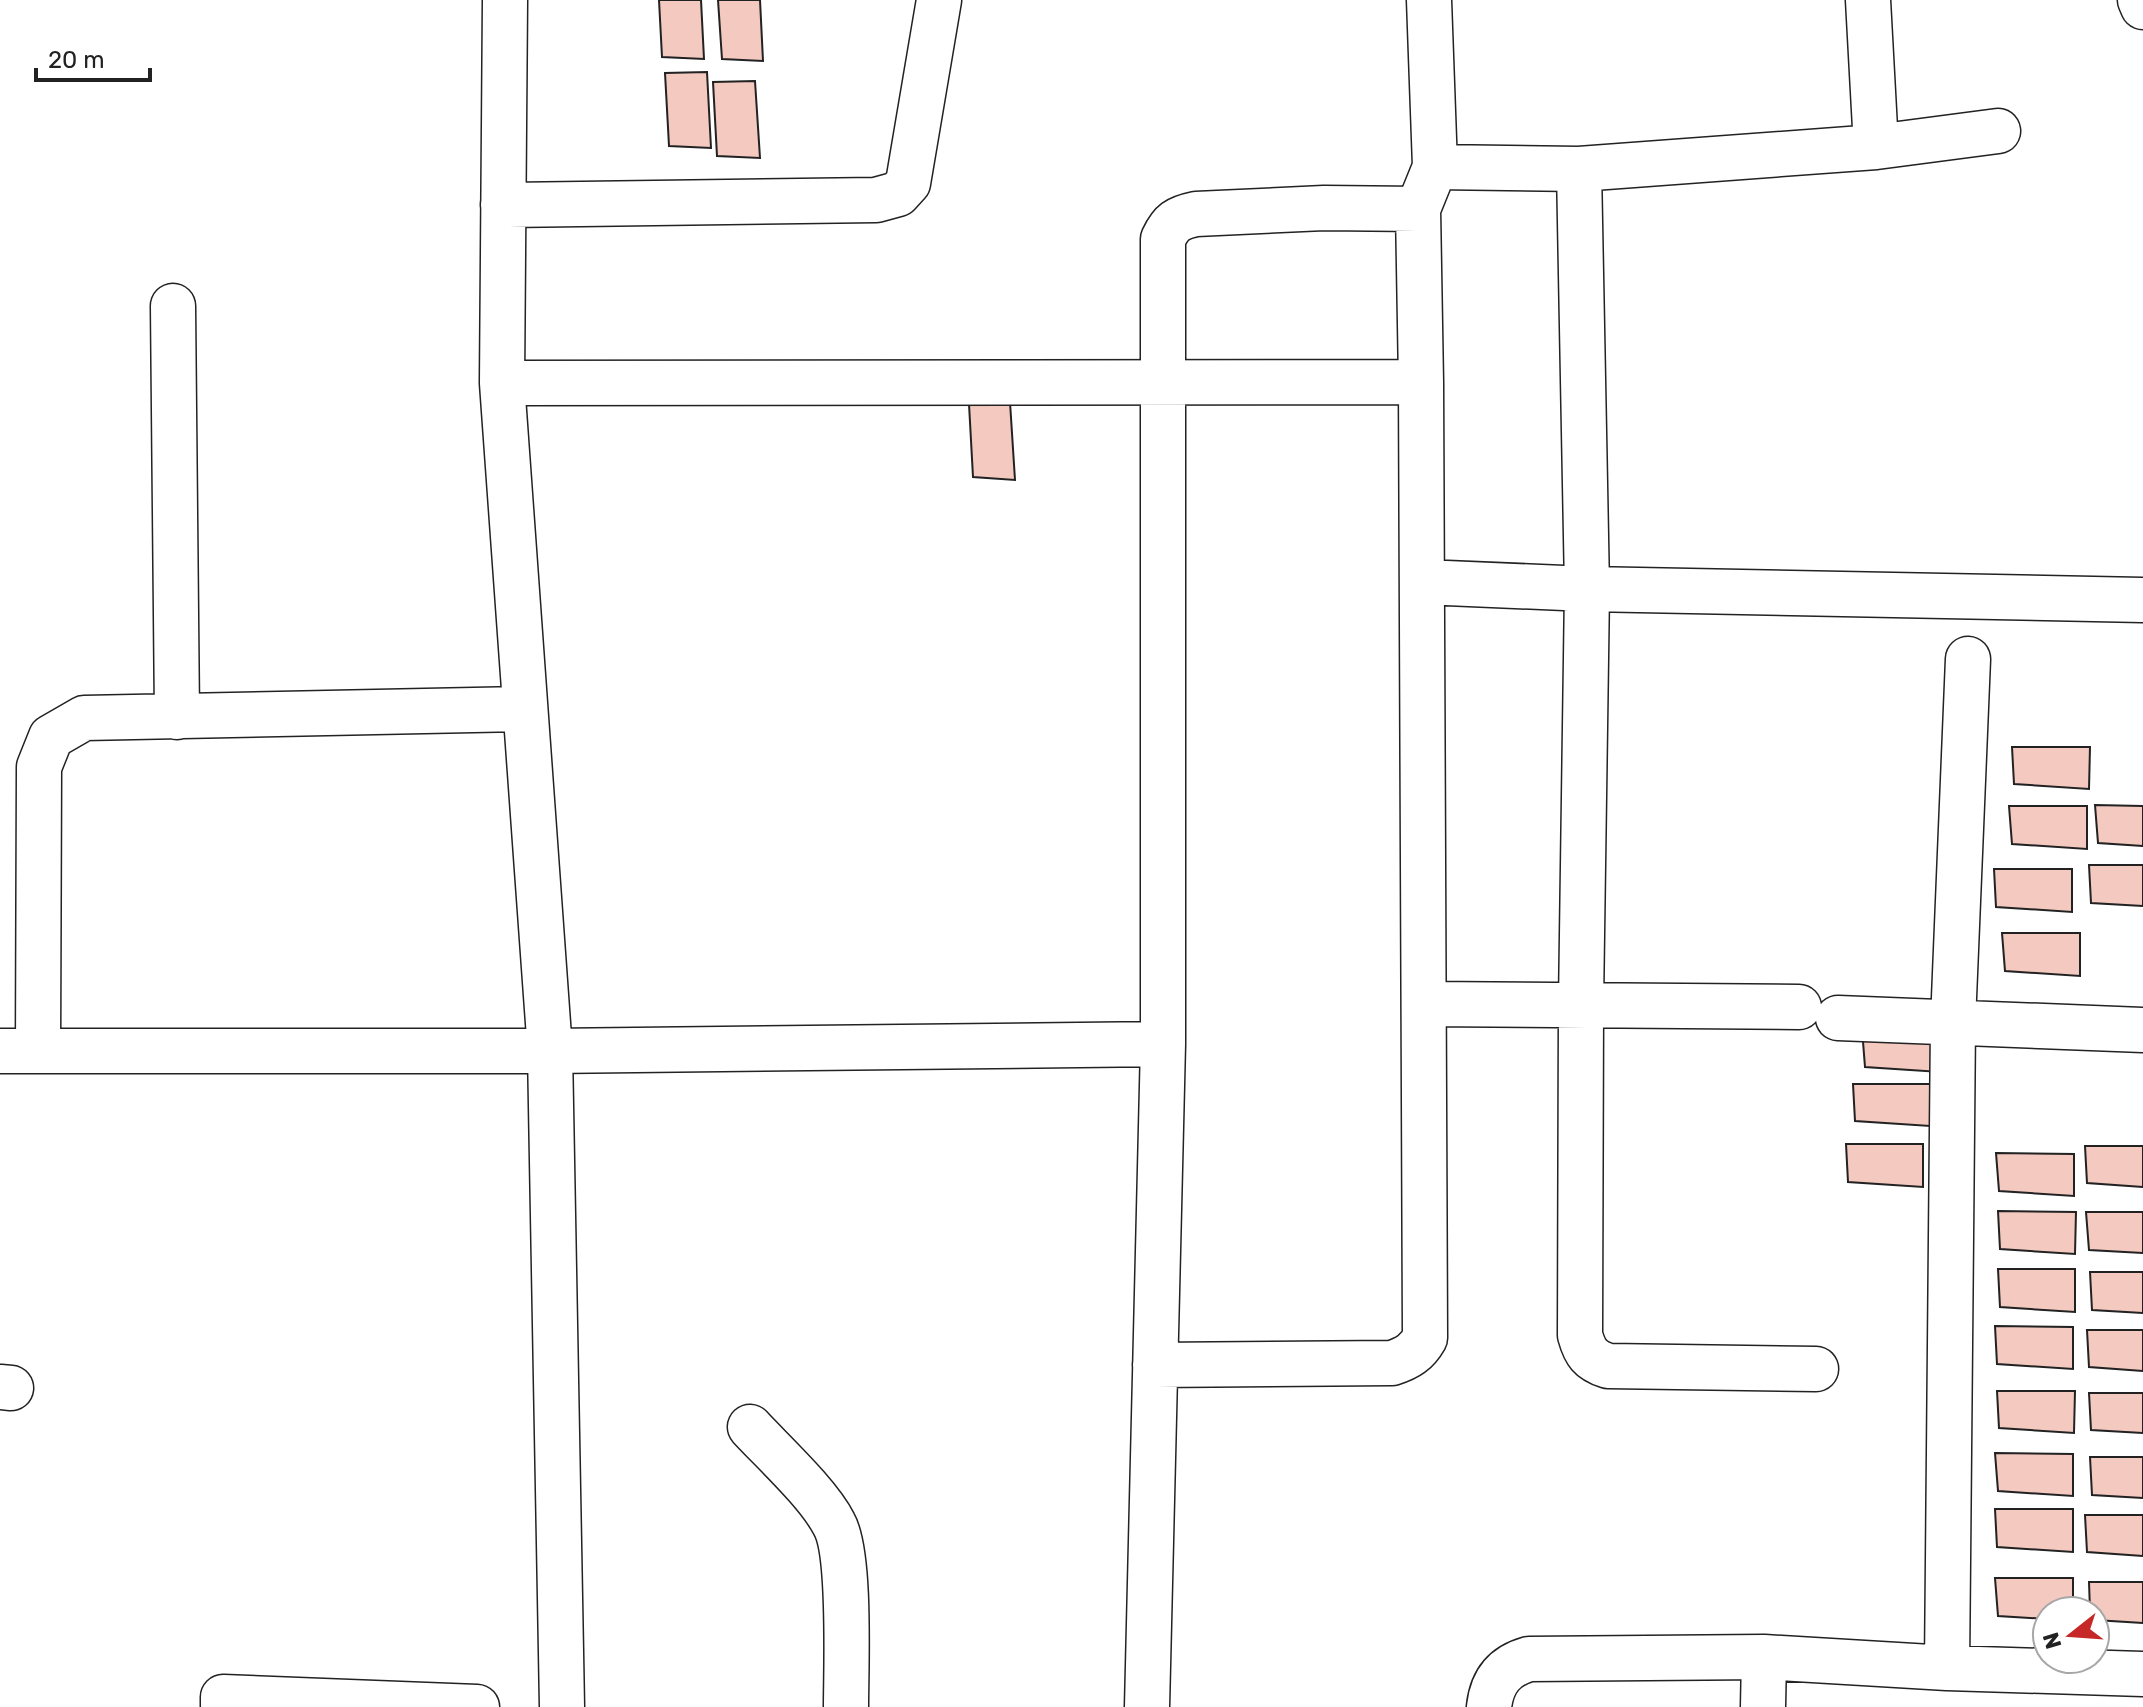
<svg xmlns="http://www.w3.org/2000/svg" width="2143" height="1707" viewBox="0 0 2143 1707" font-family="Rubik,sans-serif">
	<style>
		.building { fill: #f3c9c0; stroke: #222; stroke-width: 2 }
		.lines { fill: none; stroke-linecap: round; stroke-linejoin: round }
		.minor-casing { stroke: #222; stroke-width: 47 }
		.minor { stroke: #fff; stroke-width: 44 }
	</style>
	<rect width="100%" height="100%" fill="#fff"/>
	<!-- building -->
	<path class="building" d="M 659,0 L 701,0 L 704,59 L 662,57 Z
		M 718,0 L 760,0 L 763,61 L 722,59 Z
		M 707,72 L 711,148 L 669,146 L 665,73 Z
		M 755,81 L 760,158 L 717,156 L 713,82 Z
		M 1010,402 L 1015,480 L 973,477 L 969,404 Z
		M 2012,747 L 2090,747 L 2089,789 L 2014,784 Z
		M 2095,805 L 2143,806 L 2143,846 L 2098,843 Z
		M 2009,806 L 2087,806 L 2087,849 L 2012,844 Z
		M 2089,865 L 2143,865 L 2143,906 L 2091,903 Z
		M 1994,869 L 2072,869 L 2072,912 L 1996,907 Z
		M 2002,933 L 2080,933 L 2080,976 L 2005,971 Z
		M 1862,1029 L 1940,1030 L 1940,1072 L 1865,1067 Z
		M 1853,1084 L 1930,1084 L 1930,1126 L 1855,1121 Z
		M 1846,1144 L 1923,1144 L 1923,1187 L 1848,1182 Z
		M 2085,1146 L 2143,1146 L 2143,1187 L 2087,1183 Z
		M 1996,1153 L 2074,1154 L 2074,1196 L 1999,1191 Z
		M 1998,1211 L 2076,1212 L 2075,1254 L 2000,1249 Z
		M 2086,1212 L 2143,1212 L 2143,1253 L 2089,1250 Z
		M 1998,1269 L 2075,1269 L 2075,1312 L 2000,1307 Z
		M 2090,1272 L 2143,1272 L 2143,1313 L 2092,1310 Z
		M 1995,1326 L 2073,1327 L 2073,1369 L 1997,1364 Z
		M 2087,1330 L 2143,1330 L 2143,1371 L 2089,1367 Z
		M 1997,1391 L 2075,1391 L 2074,1433 L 1999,1428 Z
		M 2089,1393 L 2143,1393 L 2143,1433 L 2091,1430 Z
		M 1995,1453 L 2073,1454 L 2073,1496 L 1998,1491 Z
		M 2090,1457 L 2143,1457 L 2143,1498 L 2092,1495 Z
		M 1995,1509 L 2073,1509 L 2073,1552 L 1997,1547 Z
		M 2085,1515 L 2143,1515 L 2143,1556 L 2087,1552 Z
		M 1995,1578 L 2073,1578 L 2073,1611 L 2047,1611 L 2047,1619 L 1998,1616 Z
		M 2089,1582 L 2143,1582 L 2143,1623 L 2095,1620 L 2095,1611 L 2090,1611 Z"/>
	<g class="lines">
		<defs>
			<path id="minor" d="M 505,0 L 502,383 L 550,1051 L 562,1707
				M 1868,0 L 1876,147
				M 2140,0 L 2143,7
				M 1435,167 L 1579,169 L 1876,147 L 1998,131
				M 1579,169 L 1587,589 L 1581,1004 L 1580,1335 C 1585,1353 1590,1360 1608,1366 L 1816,1369
				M 503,205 L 876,200 L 898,194 L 908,183 L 939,0
				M 173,306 L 177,717
				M 502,383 L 1421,382
				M 1423,582 L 1587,589 L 2143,600
				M 1426,1004 L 1799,1007
				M 1838,1018 L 2143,1030
				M 0,1051 L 550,1051 L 1163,1044
				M 38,1051 L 39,767 L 51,737 L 84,718 L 525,709
				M 1155,1365 L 1392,1363 C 1408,1358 1417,1352 1425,1338 L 1421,382 L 1418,209 L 1435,167 L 1429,0
				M 0,1387 L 11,1388
				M 750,1427 C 774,1453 818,1493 834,1524 C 851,1554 846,1667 846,1707
				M 1947,1668 L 1953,1022 L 1968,659
				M 223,1707 L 223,1697 L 477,1707
				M 1147,1707 L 1163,1044 L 1163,239 C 1171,222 1177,218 1196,214 L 1324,208 L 1418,209
				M 1489,1707 C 1492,1681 1504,1666 1529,1659 L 1764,1657 L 1947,1668 L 2143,1674
				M 1763,1707 L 1764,1657"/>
		</defs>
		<!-- minor casing -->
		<use href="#minor" class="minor-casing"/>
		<!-- minor -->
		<use href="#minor" class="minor"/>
	</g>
	<!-- north arrow -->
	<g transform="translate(2071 1635) rotate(253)"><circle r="38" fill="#ffffff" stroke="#a7a7a7" stroke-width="2"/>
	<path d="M0-6L14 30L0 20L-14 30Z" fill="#c62828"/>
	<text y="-12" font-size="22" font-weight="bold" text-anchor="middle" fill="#222222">N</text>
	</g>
	<!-- scale -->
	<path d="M36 68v12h114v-12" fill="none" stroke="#222222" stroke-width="4"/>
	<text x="48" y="68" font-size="24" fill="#222222" stroke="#ffffff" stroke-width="6" paint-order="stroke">20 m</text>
</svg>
